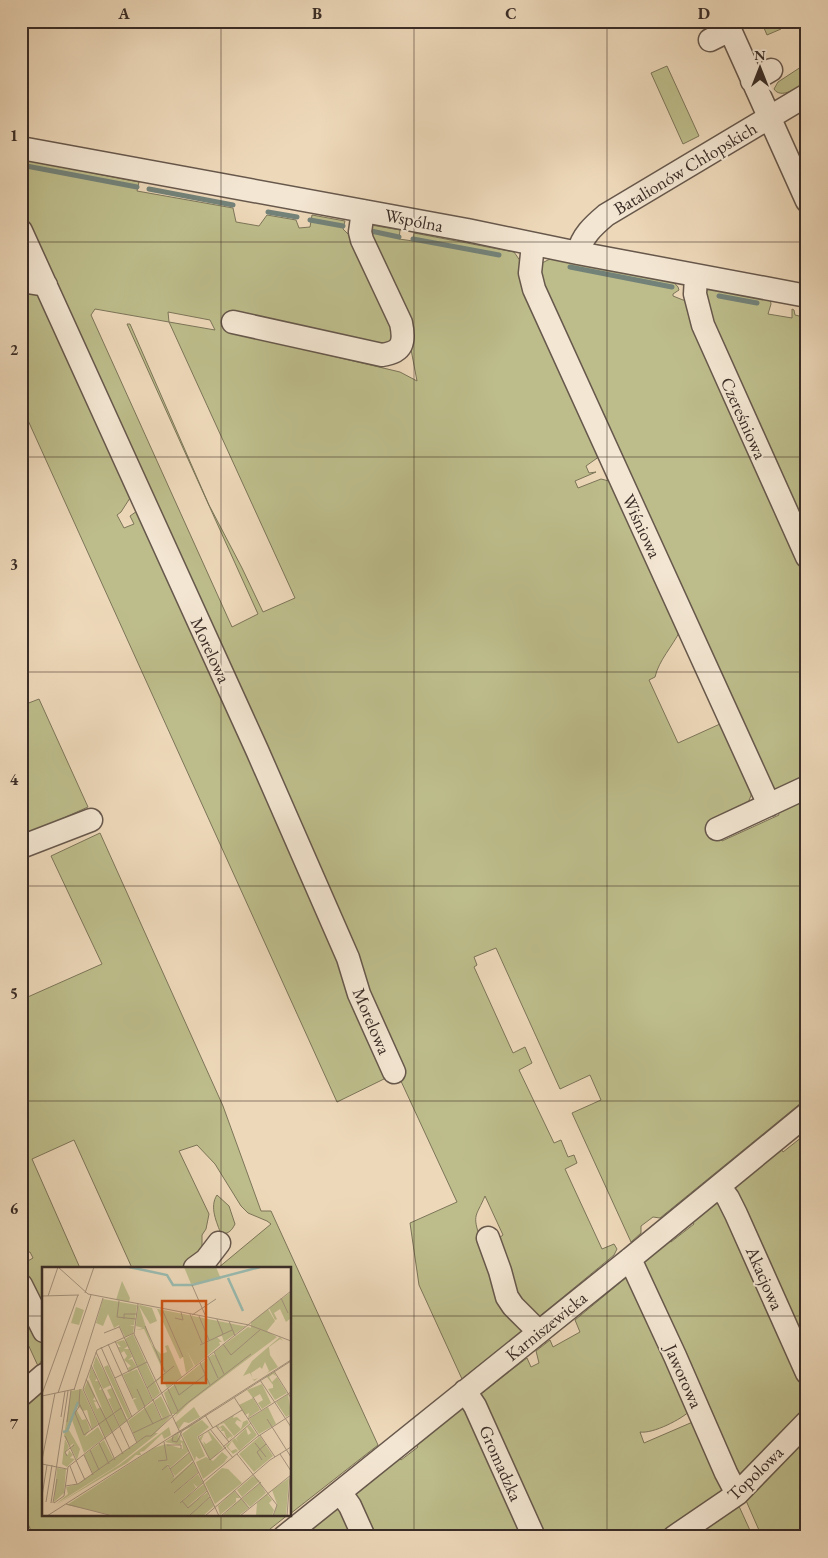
<svg xmlns="http://www.w3.org/2000/svg" width="828" height="1558" viewBox="0 0 828 1558" font-family="'EB Garamond',serif">
	<style>
		.green { fill: #bdbd8b; stroke: #7c7559; fill-rule: evenodd }
		.lines { fill: none; stroke-linecap: round; stroke-linejoin: round }
		.stream { stroke: #738279; stroke-width: 5 }
		.minor-casing { stroke: #67584c; stroke-width: 25 }
		.minor { stroke: #f3e6d2; stroke-width: 22 }
		.grid { fill: none; stroke: #3a2d27; stroke-width: 1; stroke-opacity: 0.55 }
		.labels { text-anchor: middle; dominant-baseline: central; stroke-width: 4; stroke-linejoin: round; paint-order: stroke }
		.street-label { font-size: 18px; fill: #3a2d27; stroke: #f3e6d2 }
		.inset-river { fill: none; stroke: #99baaf; stroke-width: 2.5 }
		.inset-road { fill: none; stroke: #a5947f; stroke-width: 1 }
		.view { fill: #ce5210; fill-opacity: 0.15; stroke: #ce5210; stroke-width: 2.5 }
		.inset-edge { fill: none; stroke: #3a2d27; stroke-width: 2.5 }
		.neatline { fill: none; stroke: #3a2d27; stroke-width: 2 }
		.grid-label { font-size: 16px; text-anchor: middle; font-weight: bold; fill: #3a2d27 }
	</style>
	<rect width="100%" height="100%" fill="#edd8b9"/>
	<filter id="stains"><feTurbulence type="fractalNoise" baseFrequency=".004" numOctaves="4"/><feColorMatrix values="0 0 0 0 .2 0 0 0 0 .09 0 0 0 0 .02 0 0 0 .5 -.17"/></filter>
	<radialGradient id="worn" r=".72"><stop offset=".6" stop-color="#630" stop-opacity="0"/><stop offset="1" stop-color="#630" stop-opacity=".3"/></radialGradient>
	<!-- green -->
	<path class="green" d="M 761,21 L 777,21 L 781,29 L 767,35 Z
		M 807,63 L 807,82 C 798,87 781,100 774,89 L 778,82 Z
		M 667,66 L 699,136 L 683,144 L 651,73 Z
		M 21,159 L 139,182 L 137,191 L 233,208 L 236,222 L 259,226 L 267,215 L 296,220 L 299,228 L 310,227 L 312,215 L 345,221 L 343,229 L 348,234 L 349,229 L 396,325 L 390,341 L 378,345 L 286,345 L 400,372 L 417,381 L 406,323 L 368,238 L 371,225 L 400,230 L 399,239 L 413,241 L 414,233 L 514,252 L 521,262 L 530,306 L 593,446 L 600,456 L 586,466 L 589,473 L 596,472 L 575,481 L 578,488 L 601,479 L 609,481 L 661,588 L 659,590 L 680,631 C 672,647 659,660 655,677 L 649,680 L 678,743 L 720,724 L 752,793 L 748,803 L 713,819 L 722,841 L 779,815 L 777,809 L 807,795 L 807,1098 L 660,1218 L 653,1217 L 641,1226 L 641,1233 L 631,1242 L 572,1113 L 601,1100 L 590,1075 L 560,1089 L 496,948 L 474,957 L 477,965 L 474,967 L 513,1053 L 525,1047 L 532,1063 L 519,1070 L 554,1143 L 561,1140 L 568,1157 L 574,1155 L 577,1163 L 565,1169 L 602,1249 L 614,1244 L 617,1249 L 614,1255 L 535,1320 L 521,1307 L 499,1238 L 503,1235 L 485,1196 C 476,1217 472,1214 480,1238 L 526,1328 L 462,1379 L 419,1285 L 410,1223 L 457,1202 L 400,1079 L 21,220 ZM 95,309 L 169,322 L 295,598 L 263,612 L 242,568 L 209,505 L 130,324 L 127,324 L 258,614 L 232,627 L 91,315 ZM 168,312 L 210,320 L 215,330 L 169,322 Z
		M 550,259 L 670,278 L 678,287 L 679,290 L 673,294 L 673,296 L 683,300 L 690,301 L 709,362 L 807,577 L 807,782 L 775,793 L 552,306 L 538,265 Z
		M 710,287 L 770,298 L 771,304 L 768,314 L 792,318 L 792,309 L 794,310 L 795,315 L 807,318 L 807,540 L 726,366 L 705,293 Z
		M 21,288 L 40,292 L 130,498 L 121,512 L 117,515 L 124,528 L 134,524 L 130,516 L 137,511 L 214,669 L 386,1078 L 337,1102 L 21,405 Z
		M 39,699 L 88,807 L 21,837 L 21,706 Z
		M 100,833 L 223,1106 L 261,1211 L 271,1211 L 378,1445 L 290,1514 L 290,1268 L 218,1268 L 271,1224 L 267,1221 L 248,1213 L 241,1206 L 215,1164 L 197,1145 L 179,1151 L 209,1214 L 206,1229 L 202,1235 L 202,1254 L 186,1268 L 132,1268 L 74,1140 L 32,1159 L 80,1268 L 44,1268 L 44,1314 L 26,1275 L 26,1262 L 33,1258 L 30,1252 L 21,1253 L 21,1000 L 102,964 L 51,856 Z
		M 807,1133 L 807,1352 L 732,1187 L 780,1147 L 783,1152 Z
		M 217,1195 L 229,1206 L 235,1224 C 232,1230 229,1234 221,1234 C 217,1223 209,1207 217,1195 Z
		M 720,1200 L 807,1395 L 807,1415 L 738,1478 L 640,1263 L 667,1239 L 671,1242 L 694,1224 L 691,1219 L 714,1201 Z
		M 627,1277 L 691,1410 C 682,1419 653,1434 640,1432 L 644,1443 L 695,1421 L 731,1490 L 660,1535 L 660,1537 L 543,1537 L 479,1395 L 527,1358 L 531,1367 L 539,1363 L 536,1351 L 550,1340 L 553,1347 L 580,1332 L 575,1320 Z
		M 21,1303 C 28,1316 46,1341 44,1355 C 43,1359 40,1363 38,1366 L 21,1329 Z
		M 44,1389 L 44,1514 L 289,1514 L 260,1537 L 34,1537 L 21,1509 L 21,1408 Z
		M 462,1408 L 466,1408 L 528,1537 L 373,1537 L 355,1495 L 381,1474 L 397,1455 L 401,1460 L 418,1447 L 414,1442 Z
		M 807,1428 L 807,1537 L 762,1537 L 744,1496 Z
		M 738,1504 L 753,1537 L 682,1537 Z
		M 338,1506 L 357,1537 L 306,1537 L 307,1536 L 306,1532 Z"/>
	<g class="lines">
		<!-- stream -->
		<path class="stream" d="M 21,165 L 137,187
			M 149,189 L 233,205
			M 268,212 L 297,217
			M 310,220 L 343,226
			M 371,231 L 399,237
			M 413,239 L 499,255
			M 570,267 L 672,287
			M 719,296 L 757,303"/>
		<defs>
			<path id="minor" d="M 726,21 L 807,201
				M 710,40 L 730,30
				M 752,81 L 771,70
				M 21,148 L 467,230 L 578,253 L 807,296
				M 21,231 L 257,750 L 348,958 L 359,994 L 394,1072
				M 533,244 L 530,273 L 534,289 L 769,805
				M 578,253 C 582,236 593,226 606,215 L 807,95
				M 696,276 L 695,294 L 703,325 L 807,557
				M 21,281 L 46,285
				M 233,322 L 382,355 C 403,352 405,342 401,323 L 362,240 L 360,232 L 363,211
				M 717,829 L 807,787
				M 21,847 L 91,820
				M 719,1186 L 728,1198 L 736,1214 L 807,1373
				M 488,1238 L 500,1271 L 507,1297 L 513,1306 L 532,1325 L 538,1333
				M 630,1259 L 675,1356 L 726,1473 L 737,1494
				M 195,1268 L 206,1260 L 219,1243
				M 21,1285 L 44,1331
				M 465,1391 L 475,1406 L 534,1537
				M 21,1395 L 44,1375
				M 340,1492 L 350,1506 L 364,1537
				M 284,1537 L 630,1259 L 807,1114
				M 674,1537 L 737,1494 L 807,1422"/>
		</defs>
		<!-- minor casing -->
		<use href="#minor" class="minor-casing"/>
		<!-- minor -->
		<use href="#minor" class="minor"/>
	</g>
	<!-- grid -->
	<path class="grid" d="M 221,21 L 221,1268M 414,21 L 414,1537M 607,21 L 607,1537M 21,242 L 807,242M 21,457 L 807,457M 21,672 L 807,672M 21,886 L 807,886M 21,1101 L 807,1101M 21,1316 L 44,1316M 290,1316 L 807,1316M 221,1514 L 221,1537"/>
	<g class="labels">
		<!-- street labels -->
		<g class="street-label">
			<text transform="translate(685 168) rotate(-31)">Batalionów Chłopskich</text>
			<text transform="translate(414 220) rotate(11)">Wspólna</text>
			<text transform="translate(744 418) rotate(66)">Czereśniowa</text>
			<text transform="translate(642 526) rotate(65)">Wiśniowa</text>
			<text transform="translate(211 650) rotate(65)">Morelowa</text>
			<text transform="translate(372 1021) rotate(67)">Morelowa</text>
			<text transform="translate(765 1278) rotate(66)">Akacjowa</text>
			<text transform="translate(546 1326) rotate(-39)">Karniszewicka</text>
			<text transform="translate(684 1376) rotate(66)">Jaworowa</text>
			<text transform="translate(501 1463) rotate(66)">Gromadzka</text>
			<text transform="translate(755 1473) rotate(-44)">Topolowa</text>
		</g>
	</g>
	<!-- overview -->
	<g transform="translate(42 1267)">
		<rect width="249" height="249" fill="#edd8b9"/>
		<path d="M 142,0 L 174,0 L 179,12 L 149,17 ZM 80,14 L 88,31 L 87,35 L 74,33 ZM 249,25 L 249,51 L 244,55 L 238,42 L 232,46 L 235,52 L 233,53 L 227,41 ZM 61,32 L 95,38 L 92,58 L 87,59 L 92,59 L 91,66 L 83,70 L 77,58 L 72,61 L 66,47 L 61,59 L 54,56 ZM 98,38 L 110,41 L 115,54 L 108,57 L 97,39 L 110,78 L 119,87 L 125,85 L 123,79 L 126,78 L 140,110 L 125,121 L 120,110 L 114,115 L 122,106 L 102,62 L 94,63 L 92,67 L 94,63 L 101,61 L 94,59 L 96,39 ZM 34,40 L 42,43 L 37,58 L 29,56 ZM 111,41 L 201,59 L 204,59 L 182,75 L 180,69 L 175,70 L 180,75 L 177,75 L 178,78 L 153,99 L 145,84 L 152,99 L 144,106 L 141,90 L 138,92 L 115,42 ZM 226,42 L 233,54 L 225,64 L 235,70 L 147,136 L 131,152 L 135,147 L 129,147 L 122,126 L 171,87 L 174,89 L 172,85 L 206,60 L 209,61 L 209,55 ZM 91,67 L 118,126 L 111,132 L 83,72 ZM 238,70 L 241,74 L 238,72 L 227,80 L 228,88 L 236,100 L 225,106 L 227,104 L 223,95 L 220,102 L 218,100 L 209,106 L 211,113 L 216,111 L 212,114 L 208,106 L 201,109 L 210,94 ZM 82,73 L 86,79 L 82,82 L 87,82 L 90,90 L 86,93 L 90,92 L 95,100 L 88,105 L 86,101 L 89,99 L 82,93 L 85,89 L 82,84 L 79,86 L 76,80 L 79,80 L 74,75 ZM 54,89 L 69,118 L 61,122 L 51,99 ZM 66,98 L 89,150 L 86,152 L 62,100 ZM 49,100 L 55,111 L 53,114 L 56,114 L 59,119 L 57,123 L 60,122 L 77,159 L 63,170 L 42,122 L 46,113 L 53,129 L 51,133 L 56,134 L 52,135 L 55,142 L 59,140 L 64,151 L 47,110 ZM 95,102 L 110,133 L 96,144 L 91,133 L 95,131 L 91,131 L 81,108 ZM 232,105 L 234,109 L 231,107 L 227,110 L 230,115 L 235,110 L 245,126 L 233,133 L 226,122 L 231,121 L 231,118 L 225,110 L 220,112 ZM 220,117 L 229,136 L 220,142 L 216,136 L 221,133 L 218,127 L 211,131 L 205,123 ZM 70,121 L 85,153 L 78,159 L 66,132 L 69,131 L 65,123 ZM 40,122 L 56,157 L 50,162 L 45,143 L 41,144 L 36,139 L 34,142 L 40,153 L 44,152 L 48,162 L 43,170 L 56,160 L 62,171 L 42,186 L 30,153 L 27,163 L 38,182 L 35,193 L 29,181 L 32,176 L 28,179 L 22,169 L 29,124 ZM 246,127 L 249,147 L 244,150 L 234,135 ZM 119,129 L 128,148 L 121,152 L 112,134 ZM 211,131 L 218,143 L 206,151 L 207,146 L 203,148 L 197,138 ZM 111,135 L 119,152 L 129,149 L 113,166 L 116,166 L 73,200 L 14,237 L 26,227 L 24,220 L 36,217 L 103,170 L 95,175 L 86,154 ZM 152,140 L 158,150 L 147,156 L 142,155 L 137,162 L 133,156 ZM 226,140 L 234,157 L 217,167 L 207,152 ZM 192,148 L 191,151 L 195,150 L 200,155 L 195,153 L 193,156 L 199,162 L 201,155 L 205,153 L 207,156 L 192,169 L 182,156 L 177,158 L 176,161 L 181,158 L 191,169 L 187,174 L 190,169 L 185,172 L 182,164 L 179,164 L 180,161 L 178,162 L 179,160 L 176,162 L 175,159 ZM 162,151 L 150,159 L 160,153 L 167,160 L 155,170 L 163,189 L 157,192 L 154,189 L 153,194 L 140,167 L 149,160 L 140,164 ZM 208,158 L 215,168 L 197,184 L 190,174 L 186,180 L 189,184 L 194,182 L 196,184 L 191,187 L 184,179 L 193,171 L 196,175 L 194,171 L 204,161 L 206,168 L 209,166 L 205,160 ZM 127,160 L 129,168 L 122,172 L 120,167 L 102,184 L 98,185 L 99,188 L 94,188 L 85,196 L 14,238 L 77,198 ZM 167,164 L 181,181 L 173,189 L 170,185 L 173,189 L 168,193 L 157,171 L 162,167 L 159,174 L 163,179 L 161,174 L 164,177 L 170,173 L 166,165 L 163,167 ZM 137,166 L 136,172 L 139,168 L 138,173 L 141,174 L 140,170 L 147,184 L 128,201 L 126,197 L 125,198 L 132,211 L 151,195 L 156,205 L 131,227 L 156,207 L 161,216 L 155,220 L 151,216 L 154,221 L 137,236 L 162,217 L 165,223 L 145,240 L 166,225 L 167,231 L 147,248 L 168,231 L 172,239 L 161,249 L 74,249 L 25,238 L 112,181 L 124,177 L 141,182 L 140,175 L 138,178 L 123,175 ZM 218,169 L 231,189 L 212,205 L 197,187 ZM 23,172 L 27,180 L 23,186 L 26,188 L 27,183 L 31,188 L 28,191 L 33,192 L 25,200 L 20,197 ZM 62,173 L 72,193 L 51,207 L 42,188 ZM 180,185 L 186,190 L 182,195 L 188,191 L 161,212 L 154,195 L 164,190 L 171,194 ZM 147,186 L 151,193 L 133,209 L 128,202 ZM 15,201 L 24,202 L 22,226 L 12,235 ZM 180,201 L 186,202 L 200,216 L 173,237 L 163,216 ZM 211,209 L 218,214 L 200,230 L 195,223 ZM 247,211 L 244,249 L 231,249 L 235,237 L 230,223 ZM 218,216 L 224,226 L 208,240 L 200,232 ZM 192,224 L 198,231 L 194,231 L 194,235 L 178,248 L 176,239 ZM 225,227 L 230,233 L 227,236 L 232,243 L 230,249 L 214,249 L 215,236 ZM 199,232 L 207,241 L 196,249 L 180,249 Z" fill="#bdbd8b"/>
		<path class="inset-river" d="M 87,0 L 125,8 L 131,18 L 150,18 L 218,0M 186,11 L 201,44M 21,165 L 25,164 L 36,135"/>
		<path class="inset-road" d="M 16,0 L 46,27 L 207,58 L 249,74M 150,18 L 164,50M 43,26 L 52,0M 0,29 L 37,28M 6,29 L 16,0M 239,31 L 246,46M 77,34 L 75,50 L 94,52M 96,37 L 92,67 L 177,249M 120,42 L 141,90M 148,47 L 160,76M 150,48 L 174,32M 157,49 L 167,73M 133,51 L 141,53 L 139,45M 82,52 L 82,47 L 95,47M 175,52 L 181,67M 187,54 L 193,69M 77,59 L 111,134M 103,59 L 123,105M 62,66 L 77,60M 73,74 L 87,105M 66,77 L 91,132M 181,77 L 189,88 L 219,62M 158,78 L 190,63M 59,80 L 90,150M 54,85 L 85,154M 172,85 L 182,107M 166,89 L 176,111M 158,96 L 168,118M 49,98 L 88,182M 232,104 L 249,131M 73,111 L 105,95M 44,112 L 81,187M 218,113 L 249,160M 132,117 L 137,128 L 163,108M 105,121 L 132,99M 38,122 L 37,136 L 50,163M 41,122 L 55,83 L 92,66M 41,122 L 73,193M 95,122 L 103,140M 126,122 L 136,144M 32,123 L 61,31M 16,126 L 49,28M 0,127 L 36,28M 0,129 L 33,122M 192,130 L 217,169M 211,130 L 219,143M 111,133 L 120,153M 38,138 L 33,146 L 42,168 L 79,141M 102,140 L 111,157M 163,148 L 171,161M 19,150 L 23,124M 159,152 L 131,169 L 130,174 L 135,175 L 140,164 L 171,144 L 176,141 L 249,94M 206,152 L 249,125M 225,152 L 249,190M 85,154 L 95,176M 25,155 L 29,123M 174,159 L 187,175M 168,162 L 191,191M 91,166 L 129,148M 218,168 L 233,190M 23,169 L 43,213M 57,176 L 67,197M 213,176 L 224,190M 125,178 L 139,178 L 139,182M 181,180 L 209,156M 184,180 L 168,193 L 156,170 L 200,143M 48,183 L 57,203M 195,187 L 235,238 L 231,249M 238,187 L 249,204M 42,188 L 51,208M 25,189 L 23,185 L 32,178M 0,193 L 13,126M 220,193 L 215,185 L 224,177M 116,194 L 125,193 L 122,175M 0,197 L 25,202M 28,199 L 35,217M 128,202 L 148,185M 120,203 L 126,198 L 132,210M 161,215 L 215,170 L 249,148M 129,216 L 152,194M 23,219 L 36,217 L 104,169 L 109,169 L 144,137 L 209,87M 192,223 L 207,241M 132,226 L 157,205M 0,229 L 5,198M 140,234 L 146,241 L 165,224M 4,235 L 10,198M 9,236 L 26,124M 11,236 L 15,212M 12,236 L 22,229 L 26,200 L 249,24M 138,236 L 162,215M 24,237 L 71,249M 148,248 L 168,230M 5,249 L 249,93M 163,249 L 228,193 L 249,180M 179,249 L 219,215M 198,249 L 249,208M 245,249 L 248,209"/>
		<path class="view" d="M 120,34 L 164,34 L 164,116 L 120,116 Z"/>
		<rect width="249" height="249" class="inset-edge"/>
	</g>
	<!-- margin -->
	<rect width="828" height="1558" fill="none" stroke="#edd8b9" stroke-width="55"/>
	<!-- north arrow -->
	<g transform="translate(760 68)" stroke="#f3e6d2" stroke-width="4" paint-order="stroke">
	<path d="M0-4L9 19L0 12L-9 19Z" fill="#3a2d27"/>
	<text y="-8" font-size="14" font-weight="bold" text-anchor="middle" fill="#3a2d27">N</text>
	</g>
	<rect x="28" y="28" width="772" height="1502" class="neatline"/>
	<g class="grid-label">
		<text x="124" y="19">A</text>
		<text x="317" y="19">B</text>
		<text x="511" y="19">C</text>
		<text x="704" y="19">D</text>
		<text x="14" y="141">1</text>
		<text x="14" y="355">2</text>
		<text x="14" y="570">3</text>
		<text x="14" y="785">4</text>
		<text x="14" y="999">5</text>
		<text x="14" y="1214">6</text>
		<text x="14" y="1429">7</text>
	</g>
	<rect width="100%" height="100%" filter="url(#stains)"/>
	<rect width="100%" height="100%" fill="url(#worn)"/>
</svg>
